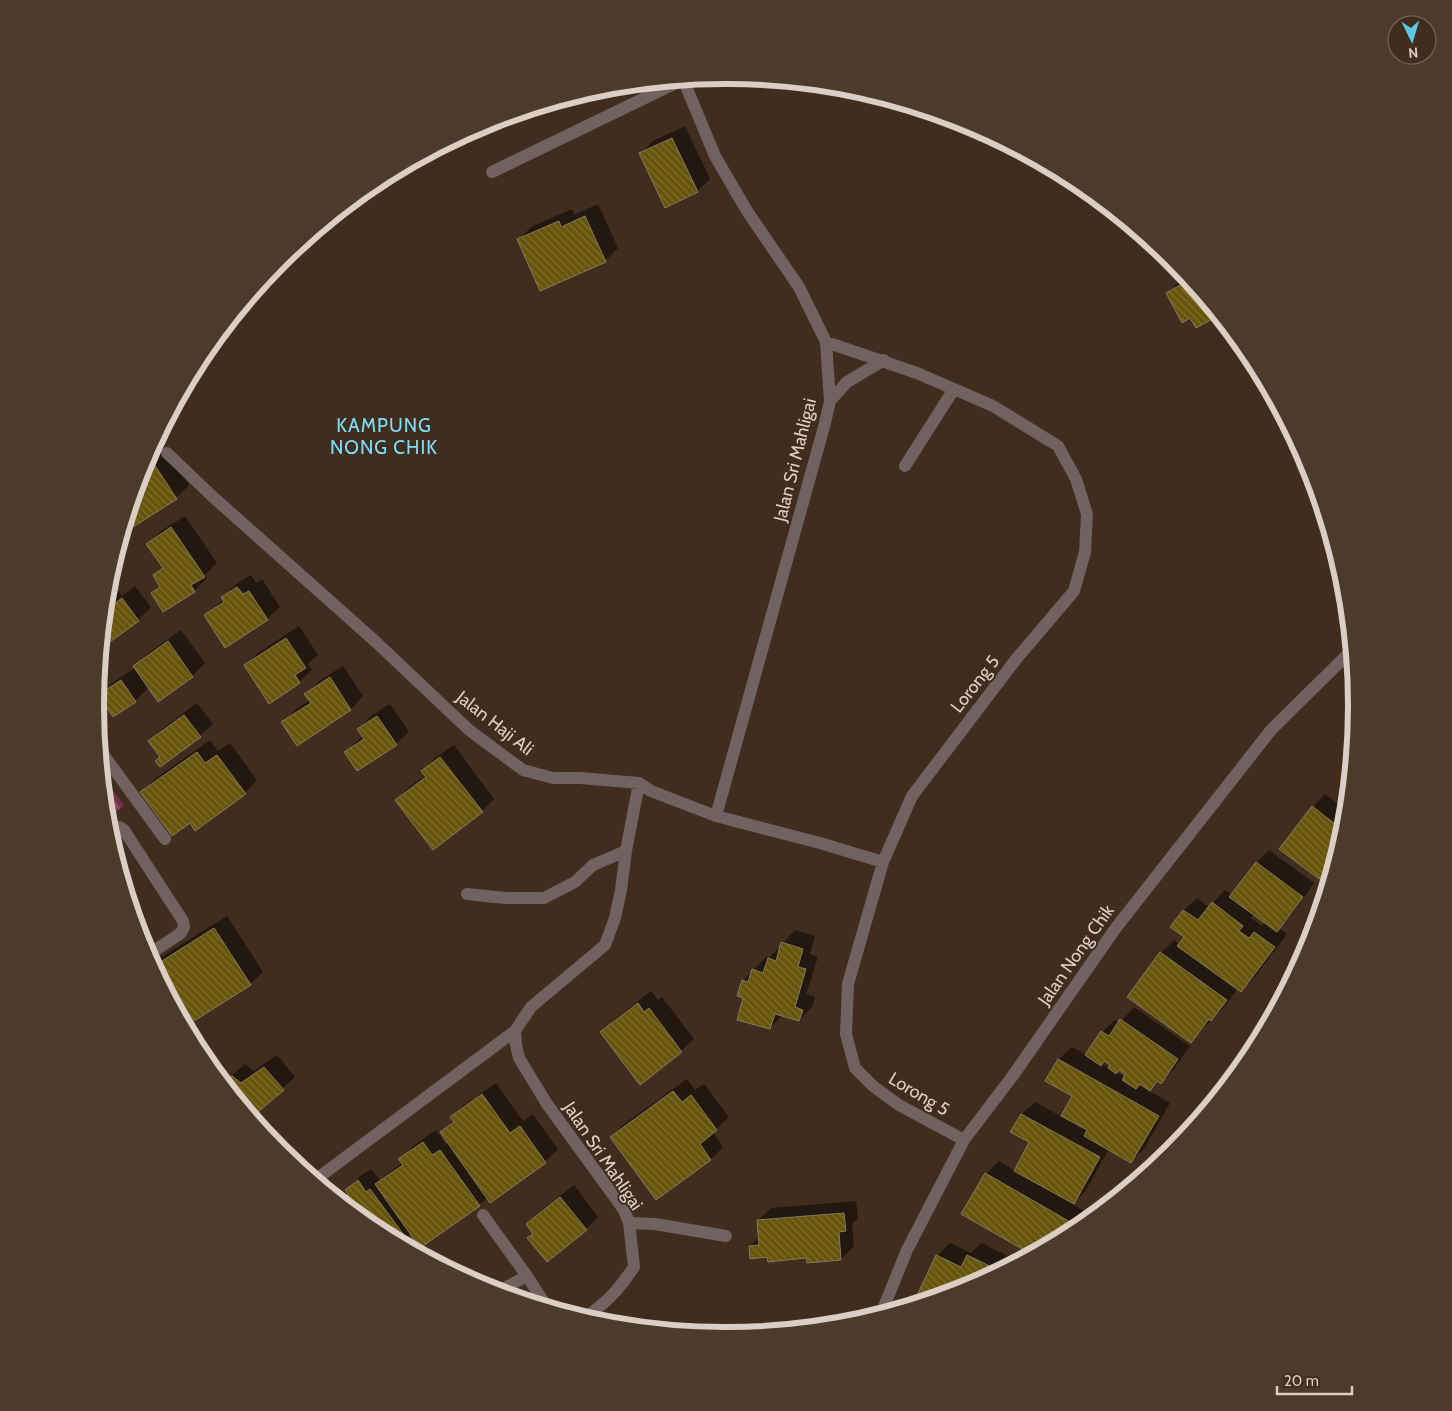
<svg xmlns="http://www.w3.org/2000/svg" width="1452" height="1411" viewBox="0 0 1452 1411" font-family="Cabin,sans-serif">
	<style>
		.forest { fill: url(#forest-firs) }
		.shadow { fill: #0007; fill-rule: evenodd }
		.building { fill: url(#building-back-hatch); stroke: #827a61 }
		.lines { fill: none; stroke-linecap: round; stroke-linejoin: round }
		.minor { stroke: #6f6260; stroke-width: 12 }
		.labels { text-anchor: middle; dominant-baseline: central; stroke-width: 4; stroke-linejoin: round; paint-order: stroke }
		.street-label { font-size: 18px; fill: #dbcfc5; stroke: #402d1d }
		.neighbourhood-label { font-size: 19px; letter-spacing: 1px; fill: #7cddfa; stroke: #402d1d }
		.rim { fill: none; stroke: #dbcfc5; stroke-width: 6 }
	</style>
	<defs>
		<pattern id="forest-firs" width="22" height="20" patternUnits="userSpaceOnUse" patternTransform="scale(1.25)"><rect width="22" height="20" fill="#762f4b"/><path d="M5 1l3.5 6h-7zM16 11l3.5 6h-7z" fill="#894c63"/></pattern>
		<pattern id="building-back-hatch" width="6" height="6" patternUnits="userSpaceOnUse" patternTransform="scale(1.25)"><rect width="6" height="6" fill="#67540b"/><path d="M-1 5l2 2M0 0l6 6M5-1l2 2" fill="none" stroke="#7c6c2d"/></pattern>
	</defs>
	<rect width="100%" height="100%" fill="#402d1d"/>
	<!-- forest -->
	<path class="forest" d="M 103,778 L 124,805 L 107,822 Z"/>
	<!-- shadow -->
	<path class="shadow" d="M 685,126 L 710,179 L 697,191 L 640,154 L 653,141 Z
		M 598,204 L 618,248 L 605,261 L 519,240 L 531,227 L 572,209 L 574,215 Z
		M 1186,277 L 1218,315 L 1197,327 L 1191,316 L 1168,293 L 1180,281 Z
		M 158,438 L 189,485 L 176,498 L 123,532 L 144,464 Z
		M 185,516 L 217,563 L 205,575 L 207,578 L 194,591 L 164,611 L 152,594 L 161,585 L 154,575 L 163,566 L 148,544 L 161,531 Z
		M 251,575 L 256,583 L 262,579 L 280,607 L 267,619 L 205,616 L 224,599 L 222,597 L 235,585 Z
		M 109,578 L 122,596 L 135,586 L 151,607 L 138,620 L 103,645 L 102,643 Z
		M 299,626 L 318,655 L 308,664 L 312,670 L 299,682 L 246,665 L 258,653 Z
		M 181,630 L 205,663 L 192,676 L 158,700 L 149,687 L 135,701 L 100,695 L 112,683 L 135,668 L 134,666 L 147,654 Z
		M 343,666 L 363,696 L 351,709 L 297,744 L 283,723 L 295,710 L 310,700 L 306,694 L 319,681 Z
		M 197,703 L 213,724 L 200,736 L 161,757 L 149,741 L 162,729 Z
		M 390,704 L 409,732 L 396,744 L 345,752 L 363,736 L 359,729 L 371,716 Z
		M 210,740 L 218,751 L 230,743 L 257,780 L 245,793 L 190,822 L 142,792 L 155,779 Z
		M 454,745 L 494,799 L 482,811 L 396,800 L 409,787 L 426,775 L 423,771 L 435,758 Z
		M 1325,794 L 1346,810 L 1344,829 L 1335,860 L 1319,877 L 1313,807 Z
		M 1269,850 L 1314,883 L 1289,918 L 1279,928 L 1287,934 L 1254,978 L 1241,990 L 1238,988 L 1224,1007 L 1191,1041 L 1161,953 L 1174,940 L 1180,945 L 1186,937 L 1172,927 L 1184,910 L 1197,898 L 1209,907 L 1225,890 L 1232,895 L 1257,862 ZM 1254,914 L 1265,922 L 1262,926 L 1251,918 Z
		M 227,916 L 263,972 L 250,984 L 185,1025 L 152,963 Z
		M 795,930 L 815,936 L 810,954 L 818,957 L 806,994 L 815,997 L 812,1007 L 799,1020 L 782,1015 L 770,1028 L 745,997 L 743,981 L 766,957 L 769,958 Z
		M 651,991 L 658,1000 L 662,997 L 694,1039 L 681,1051 L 602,1032 L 614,1020 Z
		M 1134,1007 L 1190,1046 L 1173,1070 L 1160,1083 L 1158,1081 L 1150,1089 L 1141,1083 L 1139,1085 L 1170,1103 L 1144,1149 L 1131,1161 L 1109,1149 L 1086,1190 L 1072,1204 L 1093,1216 L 1076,1230 L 1032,1253 L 986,1174 L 999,1161 L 1015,1171 L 1031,1142 L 1012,1131 L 1022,1114 L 1035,1102 L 1062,1117 L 1074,1096 L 1047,1080 L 1059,1059 L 1072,1047 L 1087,1055 L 1102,1032 L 1115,1020 L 1120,1023 ZM 1105,1060 L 1112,1065 L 1109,1068 L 1102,1064 ZM 1120,1069 L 1127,1074 L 1125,1077 L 1117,1072 Z
		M 277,1055 L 295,1077 L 255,1113 L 263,1125 L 260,1127 L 224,1083 L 245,1064 L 254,1071 Z
		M 687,1079 L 695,1090 L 704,1084 L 729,1117 L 713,1132 L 723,1147 L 711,1159 L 657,1199 L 611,1137 L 624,1124 Z
		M 496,1083 L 523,1121 L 533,1114 L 558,1149 L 545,1162 L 488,1197 L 479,1205 L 411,1234 L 400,1243 L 375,1230 L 339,1200 L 348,1192 L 346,1190 L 359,1177 L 371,1169 L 380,1180 L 402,1163 L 400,1159 L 413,1146 L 436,1130 L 446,1144 L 448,1142 L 442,1132 L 454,1120 L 452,1117 L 464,1105 Z
		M 574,1185 L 598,1217 L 586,1229 L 534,1233 L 527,1224 L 540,1212 Z
		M 856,1201 L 858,1218 L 852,1224 L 854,1246 L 841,1259 L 808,1261 L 808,1257 L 768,1256 L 750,1246 L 760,1237 L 758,1221 L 771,1208 Z
		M 950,1243 L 971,1253 L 981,1243 L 1018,1261 L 967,1288 L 918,1303 L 916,1302 L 937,1256 Z"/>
	<!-- building -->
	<path class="building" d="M 672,138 L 698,192 L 665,208 L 639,153 Z
		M 585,216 L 606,262 L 540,291 L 517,239 L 559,221 L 561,227 Z
		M 1189,280 L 1218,316 L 1196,328 L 1190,318 L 1182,323 L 1166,293 Z
		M 148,455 L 177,499 L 122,534 L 144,464 Z
		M 171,527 L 205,577 L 191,585 L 195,592 L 163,612 L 151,593 L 160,587 L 153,575 L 163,568 L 146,544 Z
		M 237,587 L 243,594 L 249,591 L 268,620 L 225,648 L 204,615 L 224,602 L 221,597 Z
		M 122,598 L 139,621 L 103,647 L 106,603 L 109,608 Z
		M 286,638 L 306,668 L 295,675 L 300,683 L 269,704 L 244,665 Z
		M 168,641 L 193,677 L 158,702 L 133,666 Z
		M 330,677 L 351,710 L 297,746 L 281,722 L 311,703 L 304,694 Z
		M 121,680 L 136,702 L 113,717 L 98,695 Z
		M 184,715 L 201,737 L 160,767 L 155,761 L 160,757 L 148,741 Z
		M 377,716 L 397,745 L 357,771 L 344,752 L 364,739 L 357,729 Z
		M 197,752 L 205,763 L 217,755 L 246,794 L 195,831 L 190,823 L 172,836 L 140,792 Z
		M 440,757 L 483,812 L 433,850 L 395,800 L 426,777 L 421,771 Z
		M 1312,806 L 1344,831 L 1336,857 L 1319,879 L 1279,849 Z
		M 1256,862 L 1303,897 L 1277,932 L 1229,897 Z
		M 1212,902 L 1243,926 L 1239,931 L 1249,938 L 1254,932 L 1275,947 L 1241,992 L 1177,946 L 1184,937 L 1170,927 L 1183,910 L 1198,920 Z
		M 214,928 L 251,985 L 186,1026 L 154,966 Z
		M 781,942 L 803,949 L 798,967 L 806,969 L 795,1007 L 803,1010 L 799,1021 L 775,1014 L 770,1029 L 737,1020 L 743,998 L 737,996 L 742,980 L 748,982 L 752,969 L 763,973 L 768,958 L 776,961 Z
		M 1160,952 L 1227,1000 L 1211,1021 L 1209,1019 L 1191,1043 L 1127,997 Z
		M 638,1003 L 644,1012 L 649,1008 L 682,1052 L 640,1085 L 600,1032 Z
		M 1120,1019 L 1178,1059 L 1161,1084 L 1157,1081 L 1150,1091 L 1140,1084 L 1136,1089 L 1122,1080 L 1125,1075 L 1119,1070 L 1116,1074 L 1108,1068 L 1110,1065 L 1104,1061 L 1101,1066 L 1085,1055 L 1101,1031 L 1109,1036 Z
		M 1058,1059 L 1159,1116 L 1131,1163 L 1084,1136 L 1087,1130 L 1061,1116 L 1072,1096 L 1045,1081 Z
		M 264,1067 L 284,1090 L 252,1117 L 224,1083 L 232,1076 L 241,1083 Z
		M 673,1091 L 682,1102 L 691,1095 L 717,1130 L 700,1144 L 711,1160 L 656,1200 L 610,1137 Z
		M 482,1094 L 510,1133 L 520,1126 L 546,1163 L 490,1203 L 440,1132 L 454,1122 L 450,1117 Z
		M 1021,1114 L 1100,1157 L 1074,1204 L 1014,1171 L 1029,1142 L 1010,1132 Z
		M 423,1142 L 432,1155 L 440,1150 L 480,1206 L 420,1248 L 375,1184 L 403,1165 L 398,1159 Z
		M 985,1173 L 1079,1227 L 1031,1254 L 961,1214 Z
		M 358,1180 L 366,1192 L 370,1189 L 407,1239 L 402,1244 L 375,1230 L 340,1200 L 348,1194 L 345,1190 Z
		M 560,1197 L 587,1230 L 547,1262 L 527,1238 L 533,1234 L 526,1224 Z
		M 844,1213 L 846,1231 L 839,1232 L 841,1260 L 807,1263 L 806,1258 L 768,1262 L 767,1257 L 750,1259 L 749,1246 L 759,1245 L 757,1220 Z
		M 936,1255 L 961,1267 L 967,1255 L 1000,1271 L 967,1288 L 917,1303 L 914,1302 Z"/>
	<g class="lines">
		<!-- minor -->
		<path class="minor" d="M 683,79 L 715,156 L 747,211 L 799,287 L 826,342 L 830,401 L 825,423 L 716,816
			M 492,172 L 684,79
			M 826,342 L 917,373 L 993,406 L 1058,446 L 1076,479 L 1087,514 L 1085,552 L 1074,591 L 1017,658 L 912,796 L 883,862 L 848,984 L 846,1034 L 855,1068 L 873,1086 L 899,1105 L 964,1140
			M 830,401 L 847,382 L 884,360
			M 167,453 L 212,496 L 376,642 L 469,730 L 523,770 L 553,778 L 580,778 L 639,783 L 651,791 L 716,816 L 820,843 L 883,862
			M 905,466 L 954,389
			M 100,750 L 165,839
			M 109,832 L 119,827 L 124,830 L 183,921 L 184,927 L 181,933 L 148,955
			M 467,894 L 505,898 L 544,898 L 575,882 L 593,865 L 626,851
			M 315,1180 L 515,1031
			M 483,1215 L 527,1276
			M 629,1223 L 655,1224 L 726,1236
			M 497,1292 L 527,1276 L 547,1307
			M 881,1314 L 907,1250 L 964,1140 L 1014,1074 L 1115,929 L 1271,730 L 1351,651
			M 584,1318 C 607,1303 619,1289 634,1267 L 629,1223 L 624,1210 L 547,1104 L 519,1058 L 516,1045 L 515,1031 L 531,1007 L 605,945 L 615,918 L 621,890 L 626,851 L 639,783"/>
	</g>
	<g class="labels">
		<!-- street labels -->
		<g class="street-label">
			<text transform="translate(795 460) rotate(-76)">Jalan Sri Mahligai</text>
			<text transform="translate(975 684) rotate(-52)">Lorong 5</text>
			<text transform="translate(495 723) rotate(38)">Jalan Haji Ali</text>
			<text transform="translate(1076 955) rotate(-55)">Jalan Nong Chik</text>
			<text transform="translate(919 1094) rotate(31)">Lorong 5</text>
			<text transform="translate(603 1156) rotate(56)">Jalan Sri Mahligai</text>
		</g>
		<!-- neighbourhood labels -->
		<g class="neighbourhood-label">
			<text x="384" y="425">KAMPUNG<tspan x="384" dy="22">NONG CHIK</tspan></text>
		</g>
	</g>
	<!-- crop -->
	<path d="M0 0H1452V1411H0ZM725 84H727A621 621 0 0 1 1348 705V706A621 621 0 0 1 727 1327H725A621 621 0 0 1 104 706V705A621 621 0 0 1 725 84Z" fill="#4c3a2a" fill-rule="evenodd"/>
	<path class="rim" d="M725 84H727A621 621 0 0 1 1348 705V706A621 621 0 0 1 727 1327H725A621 621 0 0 1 104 706V705A621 621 0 0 1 725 84Z"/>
	<!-- north arrow -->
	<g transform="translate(1412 40) rotate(175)"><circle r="24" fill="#402d1d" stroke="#7e6e60"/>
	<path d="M0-4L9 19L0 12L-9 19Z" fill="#5ac8e6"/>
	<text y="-8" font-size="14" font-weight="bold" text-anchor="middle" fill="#dbcfc5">N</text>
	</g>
	<!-- scale -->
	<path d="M1277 1386v8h75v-8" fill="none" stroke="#dbcfc5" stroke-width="2.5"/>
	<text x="1284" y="1386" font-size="15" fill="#dbcfc5" stroke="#402d1d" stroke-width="4" paint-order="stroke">20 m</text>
</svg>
